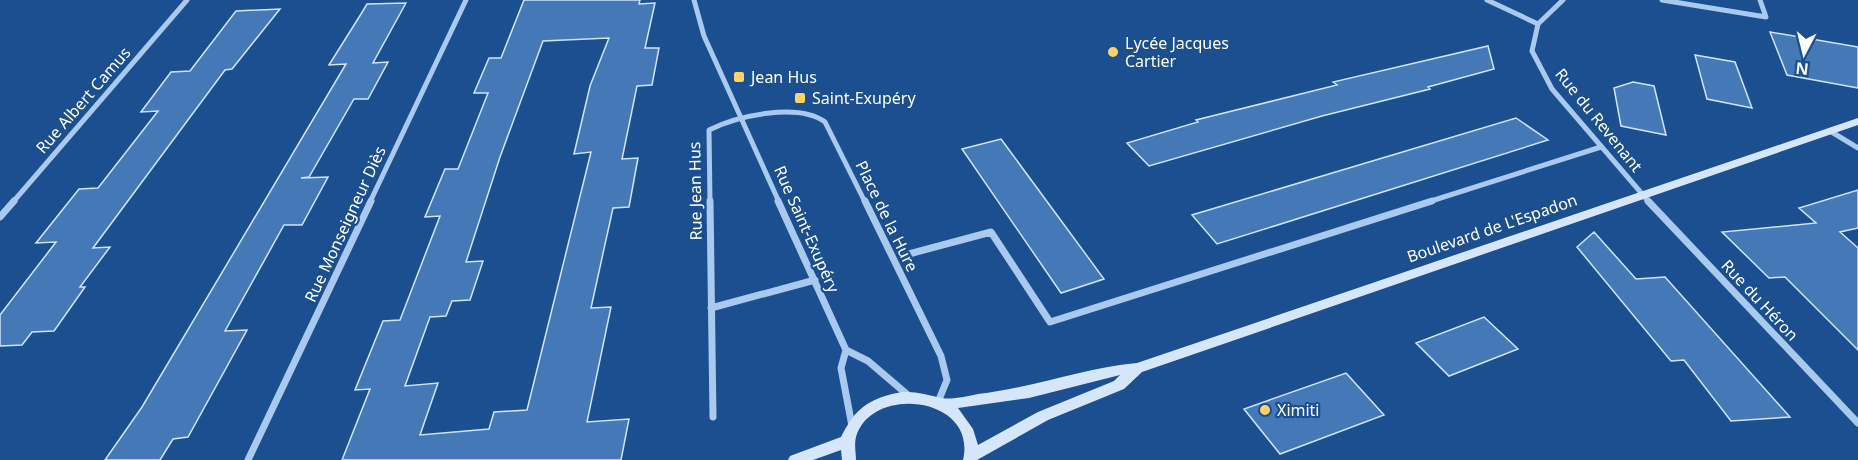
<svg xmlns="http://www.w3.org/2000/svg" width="1858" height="460" viewBox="0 0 1858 460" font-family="'Noto Sans',sans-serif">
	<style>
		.building { fill: #4478b7; stroke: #cfe3fa; stroke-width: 1.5; fill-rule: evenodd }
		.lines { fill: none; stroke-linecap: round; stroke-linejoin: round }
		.street-far1 { stroke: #a9c9ee; stroke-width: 5 }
		.street { stroke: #a9c9ee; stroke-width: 7 }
		.secondary { fill: #d6e6fa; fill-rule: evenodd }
		.poi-dot { fill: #ffd166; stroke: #1b4f8f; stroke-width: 2 }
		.labels { text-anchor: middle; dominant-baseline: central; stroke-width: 4.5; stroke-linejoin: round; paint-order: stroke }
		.poi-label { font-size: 16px; fill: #fff; stroke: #1b4f8f; text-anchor: start }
		.street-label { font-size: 16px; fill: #fff; stroke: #1b4f8f }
	</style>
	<rect width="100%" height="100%" fill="#1b4f8f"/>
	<!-- building -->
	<path class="building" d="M 524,0 L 640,0 L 639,4 L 655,3 L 645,48 L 659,48 L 652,85 L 637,86 L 622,159 L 638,158 L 629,207 L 613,208 L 591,308 L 611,307 L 587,422 L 629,419 L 621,460 L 342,460 L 370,389 L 355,390 L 383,321 L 400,320 L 440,216 L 425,217 L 445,169 L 458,169 L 488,93 L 474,93 L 489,58 L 501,58 ZM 609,38 L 590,86 L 574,154 L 591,152 L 527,410 L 494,412 L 489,429 L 420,435 L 438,383 L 405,386 L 430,317 L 446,316 L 452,301 L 470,300 L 483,261 L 466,262 L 500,157 L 543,41 Z
		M 406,3 L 373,63 L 388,62 L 368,99 L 354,99 L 309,177 L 301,178 L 328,177 L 302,225 L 284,225 L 225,331 L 247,330 L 188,437 L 173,439 L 160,460 L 105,460 L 142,407 L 346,64 L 329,65 L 361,14 L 367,4 Z
		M 280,9 L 232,69 L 225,70 L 93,248 L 110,247 L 80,287 L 85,287 L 54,331 L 32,332 L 22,345 L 0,346 L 0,315 L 56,242 L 36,243 L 79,189 L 98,188 L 158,111 L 141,112 L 171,72 L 190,71 L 236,11 Z
		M 1770,32 L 1858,47 L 1858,88 L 1787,75 Z
		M 1488,46 L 1494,69 L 1428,87 L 1430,89 L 1322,116 L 1149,166 L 1127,143 L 1198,122 L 1196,120 L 1337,85 L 1333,82 Z
		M 1695,55 L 1735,62 L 1752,108 L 1707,99 Z
		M 1633,82 L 1654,86 L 1666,135 L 1621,126 L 1614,88 Z
		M 1516,118 L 1548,140 L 1217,244 L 1192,215 Z
		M 1001,139 L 1104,279 L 1061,293 L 962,149 Z
		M 1858,190 L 1858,228 L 1840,232 L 1858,248 L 1858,350 L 1785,277 L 1769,278 L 1722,232 L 1816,223 L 1799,208 Z
		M 1594,232 L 1636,279 L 1665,277 L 1790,417 L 1731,421 L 1684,360 L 1671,361 L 1577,247 Z
		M 1484,317 L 1518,349 L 1449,376 L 1416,343 Z
		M 1346,373 L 1384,415 L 1280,454 L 1244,409 Z"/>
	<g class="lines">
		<!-- street-far1 -->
		<path class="street-far1" d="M 694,0 L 704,36 L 779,202
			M 1487,0 L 1538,24
			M 1563,0 L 1538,24 L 1532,51 L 1552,89 L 1649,202
			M 1662,0 L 1766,17 L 1760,0
			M 1830,131 L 1858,148
			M 13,202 L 187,0
			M 370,202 L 466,0
			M 710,202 L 709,130 C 737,116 798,102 825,122 L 865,202
			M 1428,202 L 1601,147"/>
		<!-- street -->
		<path class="street" d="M 710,201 L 713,417
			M 778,201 L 846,350 L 868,361 L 909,396
			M 865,201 L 941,356 L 947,380 L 938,402
			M 1648,201 L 1858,423
			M 0,217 L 14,201
			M 909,254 L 991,232 L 1050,322 L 1432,201
			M 711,308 L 815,280
			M 846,350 L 841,368 L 852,426
			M 248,460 L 371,201"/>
		<!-- secondary -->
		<path class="secondary" d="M 1858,118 L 1858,125 L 1142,372 L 1124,389 L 1048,420 L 977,460 L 963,460 C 978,396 871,384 856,437 C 854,444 856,453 856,460 L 842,460 L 841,450 L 813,460 L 788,460 L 790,456 L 841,437 C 854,412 863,402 892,394 C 909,389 924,394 942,398 C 952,400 967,396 978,394 C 1032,388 1083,368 1137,363 ZM 1120,375 L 1114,381 L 1038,412 L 978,445 L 973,429 L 958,408 L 1029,398 Z"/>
	</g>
	<!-- markers -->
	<g class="poi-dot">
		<circle cx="1113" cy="52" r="6"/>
		<rect x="733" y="71" width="12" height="12" rx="3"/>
		<rect x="794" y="92" width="12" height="12" rx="3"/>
		<circle cx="1265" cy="410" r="6"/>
	</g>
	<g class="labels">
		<!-- poi labels -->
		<g class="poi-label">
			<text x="1125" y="43">Lycée Jacques<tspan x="1125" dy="18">Cartier</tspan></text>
			<text x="751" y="77">Jean Hus</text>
			<text x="812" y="98">Saint-Exupéry</text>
			<text x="1277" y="410">Ximiti</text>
		</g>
		<!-- street labels -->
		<g class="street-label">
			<text transform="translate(83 100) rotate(-49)">Rue Albert Camus</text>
			<text transform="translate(1599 120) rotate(51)">Rue du Revenant</text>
			<text transform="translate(695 191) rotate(-91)">Rue Jean Hus</text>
			<text transform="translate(887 216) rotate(64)">Place de la Hure</text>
			<text transform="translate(345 224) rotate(-65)">Rue Monseigneur Diès</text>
			<text transform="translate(1492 228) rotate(-19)">Boulevard de L'Espadon</text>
			<text transform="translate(807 229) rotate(66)">Rue Saint-Exupéry</text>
			<text transform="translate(1760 300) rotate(47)">Rue du Héron</text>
		</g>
	</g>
	<!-- north arrow -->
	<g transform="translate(1804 54) rotate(187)" stroke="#1b4f8f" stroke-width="4.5" paint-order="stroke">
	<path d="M0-4.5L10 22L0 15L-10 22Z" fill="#ffffff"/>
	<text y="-9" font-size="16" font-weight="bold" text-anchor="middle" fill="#ffffff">N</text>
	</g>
</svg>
